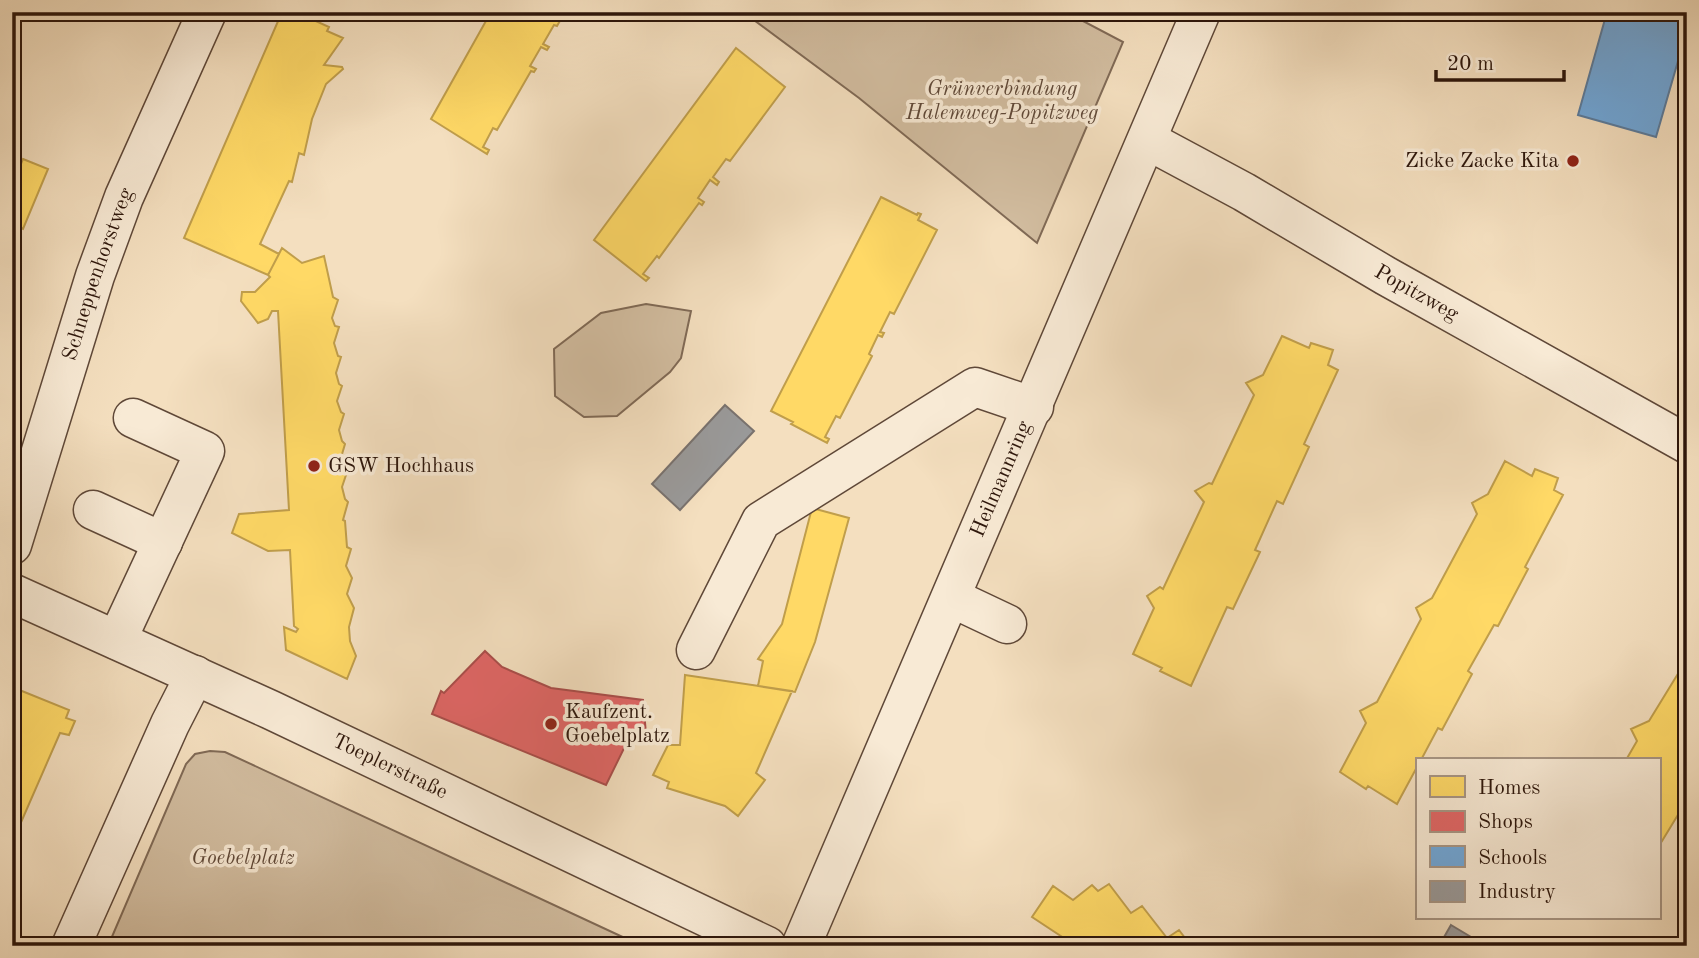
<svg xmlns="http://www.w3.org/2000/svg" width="1699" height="958" viewBox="0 0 1699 958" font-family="'Old Standard TT',serif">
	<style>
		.green { fill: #d2bda0; stroke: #806a56; stroke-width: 2 }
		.homes { fill: #ffd966; stroke: #c09e4b; stroke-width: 2 }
		.shops { fill: #e06666; stroke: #aa4e4b; stroke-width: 2 }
		.schools { fill: #6fa8dc; stroke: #5b7c9d; stroke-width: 2 }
		.industry { fill: #999; stroke: #79726e; stroke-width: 2 }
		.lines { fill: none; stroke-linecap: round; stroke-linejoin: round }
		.minor-casing { stroke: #5f4838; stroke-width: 41 }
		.minor { stroke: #f8ead5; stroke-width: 38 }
		.poi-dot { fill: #8f2418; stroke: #f8ead5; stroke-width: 2.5 }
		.labels { text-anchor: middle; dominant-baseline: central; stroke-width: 7; stroke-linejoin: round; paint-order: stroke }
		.park-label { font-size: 21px; font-style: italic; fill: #5f4838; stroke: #f8ead5 }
		.poi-label { font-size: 21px; fill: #2d160b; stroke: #f8ead5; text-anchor: start }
		.street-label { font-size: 21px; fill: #2d160b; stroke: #f8ead5 }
	</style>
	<rect width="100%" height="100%" fill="#f4dfbf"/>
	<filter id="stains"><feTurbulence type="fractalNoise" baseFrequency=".00286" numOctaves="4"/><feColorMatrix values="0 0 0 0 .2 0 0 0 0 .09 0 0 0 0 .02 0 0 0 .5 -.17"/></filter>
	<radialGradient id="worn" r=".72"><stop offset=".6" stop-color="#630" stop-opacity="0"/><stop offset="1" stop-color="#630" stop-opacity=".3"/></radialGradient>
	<!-- green -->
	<path class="green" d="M 743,12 L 1066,12 L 1123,42 L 1037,243 L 859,98 Z
		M 646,304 L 691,311 L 681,358 L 670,372 L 617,416 L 584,417 L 555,396 L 554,349 L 601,313 Z
		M 210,751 L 225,752 L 642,946 L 108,946 L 186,764 L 195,754 Z"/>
	<!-- homes -->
	<path class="homes" d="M 282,12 L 296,12 L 329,27 L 327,31 L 343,38 L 324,65 L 342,67 L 343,69 L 326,84 L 312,119 L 304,155 L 299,153 L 292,182 L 289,181 L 260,244 L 279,254 L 268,275 L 184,238 Z
		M 491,12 L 565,12 L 557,26 L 554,25 L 543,44 L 549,47 L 547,50 L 541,47 L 530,66 L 536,69 L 534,72 L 531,71 L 497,130 L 493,128 L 483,147 L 489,150 L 487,154 L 431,119 Z
		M 736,48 L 785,87 L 730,161 L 726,159 L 713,177 L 719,182 L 717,185 L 710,180 L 698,198 L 704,202 L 702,205 L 699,203 L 659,258 L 657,256 L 643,274 L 649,278 L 646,281 L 594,240 Z
		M 23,159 L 48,169 L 23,229 L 12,224 L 12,160 L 21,164 Z
		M 881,197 L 917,215 L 918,213 L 921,214 L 918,220 L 937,230 L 894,314 L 890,312 L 880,332 L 884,333 L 882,337 L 878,335 L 869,354 L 872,356 L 840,418 L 836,416 L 825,437 L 829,439 L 827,443 L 791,424 L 793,422 L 771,411 Z
		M 282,248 L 302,263 L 324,256 L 333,297 L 338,300 L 332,318 L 335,326 L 339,327 L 334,343 L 338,356 L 341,357 L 336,373 L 339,384 L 342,386 L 337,401 L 341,412 L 344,414 L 339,430 L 342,441 L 345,444 L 340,461 L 343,470 L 347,472 L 342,487 L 345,499 L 348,502 L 343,520 L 345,521 L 347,547 L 351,549 L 346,566 L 352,578 L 347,594 L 354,608 L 349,627 L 350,641 L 356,656 L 347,679 L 286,650 L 284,627 L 296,632 L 298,629 L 294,626 L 290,550 L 268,551 L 232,533 L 239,514 L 289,510 L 278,311 L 272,311 L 268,319 L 258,323 L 241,301 L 242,292 L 255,292 L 270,277 L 268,275 Z
		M 1282,336 L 1309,348 L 1311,343 L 1333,350 L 1328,365 L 1338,370 L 1304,444 L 1309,447 L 1283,504 L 1277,501 L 1255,550 L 1260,552 L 1233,609 L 1227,607 L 1191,686 L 1160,671 L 1162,668 L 1133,654 L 1154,608 L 1147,596 L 1160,587 L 1163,589 L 1204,502 L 1195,491 L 1209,483 L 1212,484 L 1254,395 L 1246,383 L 1263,375 Z
		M 1505,461 L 1532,476 L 1535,469 L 1558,478 L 1554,490 L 1563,495 L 1525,567 L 1528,569 L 1498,626 L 1494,625 L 1468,671 L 1472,674 L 1442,730 L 1438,728 L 1421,760 L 1417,760 L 1417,767 L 1397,804 L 1368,786 L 1366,789 L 1340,772 L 1366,723 L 1360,711 L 1377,702 L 1421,619 L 1416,608 L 1432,598 L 1477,514 L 1472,503 L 1488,494 Z
		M 812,508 L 849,518 L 815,642 L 795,692 L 758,686 L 763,661 L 758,659 L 782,624 Z
		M 1687,659 L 1687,789 L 1684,793 L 1687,800 L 1659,846 L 1659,760 L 1626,760 L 1637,741 L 1631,729 L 1649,721 Z
		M 685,675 L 792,691 L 756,773 L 765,780 L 738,816 L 725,806 L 667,788 L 669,782 L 653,775 L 668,745 L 680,745 Z
		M 12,687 L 69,710 L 66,718 L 75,721 L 69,735 L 60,733 L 12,843 Z
		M 1109,884 L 1131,913 L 1142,906 L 1167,938 L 1179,930 L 1191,946 L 1076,946 L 1032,917 L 1053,886 L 1073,900 L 1092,885 L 1098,891 Z"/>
	<!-- shops -->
	<path class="shops" d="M 485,651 L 502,667 L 551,688 L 643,700 L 646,734 L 630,736 L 606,785 L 432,714 L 441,691 L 444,693 Z"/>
	<!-- schools -->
	<path class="schools" d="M 1607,12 L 1687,12 L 1687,30 L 1656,137 L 1578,115 Z"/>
	<!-- industry -->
	<path class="industry" d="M 725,405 L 754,431 L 680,510 L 652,484 Z
		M 1451,925 L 1486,946 L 1439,946 Z"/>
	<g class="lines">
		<defs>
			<g id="minor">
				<path id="s1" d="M 1147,140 L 1244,192 L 1386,276 L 1687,444"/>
				<path d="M 93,510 L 163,542"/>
				<path id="s2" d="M 12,545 L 95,276 L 124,197 L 207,12"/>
				<path id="s3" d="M 12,593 L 271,710 L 767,946"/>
				<path d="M 952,598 L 1007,624"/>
				<path d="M 117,640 L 205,451 L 133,418"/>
				<path d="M 696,650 L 761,521 L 975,387 L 1034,407"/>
				<path d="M 71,946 L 170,724 L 195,675"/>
				<path id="s4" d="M 801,946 L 1201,12"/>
			</g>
		</defs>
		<!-- minor casing -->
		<use href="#minor" class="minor-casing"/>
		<!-- minor -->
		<use href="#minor" class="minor"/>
	</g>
	<!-- markers -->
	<g class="poi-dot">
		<circle cx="1573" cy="161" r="7"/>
		<circle cx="314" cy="466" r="7"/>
		<circle cx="551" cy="724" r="7"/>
	</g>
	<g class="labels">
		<!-- park labels -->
		<g class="park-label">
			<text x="1002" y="89">Grünverbindung<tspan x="1002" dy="24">Halemweg-Popitzweg</tspan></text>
			<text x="243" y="858">Goebelplatz</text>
		</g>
		<!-- poi labels -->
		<g class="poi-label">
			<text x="1559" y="161" text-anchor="end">Zicke Zacke Kita</text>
			<text x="328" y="466">GSW Hochhaus</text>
			<text x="565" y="712">Kaufzent.<tspan x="565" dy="24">Goebelplatz</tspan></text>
		</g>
		<!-- street labels -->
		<g class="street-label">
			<text stroke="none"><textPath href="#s2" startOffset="284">Schneppenhorstweg</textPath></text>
			<text stroke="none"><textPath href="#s1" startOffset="310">Popitzweg</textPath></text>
			<text stroke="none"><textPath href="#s4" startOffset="508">Heilmannring</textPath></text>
			<text stroke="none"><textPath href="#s3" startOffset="416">Toeplerstraße</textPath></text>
		</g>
	</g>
	<!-- margin -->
	<rect width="1699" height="958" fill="none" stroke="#f4dfbf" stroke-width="42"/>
	<rect x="14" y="14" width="1671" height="930" fill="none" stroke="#2d160b" stroke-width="3.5"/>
	<rect x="21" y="21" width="1657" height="916" fill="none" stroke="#2d160b" stroke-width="2"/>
	<!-- legend -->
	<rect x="1416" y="758" width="245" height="161" fill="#f8ead5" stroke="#a79584" stroke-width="2"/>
	<rect x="1430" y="776" width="35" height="21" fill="#ffd966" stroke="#a79584" stroke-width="2"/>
	<text x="1478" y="794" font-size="21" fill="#2d160b">Homes</text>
	<rect x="1430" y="811" width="35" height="21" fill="#e06666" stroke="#a79584" stroke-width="2"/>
	<text x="1478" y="828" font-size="21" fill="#2d160b">Shops</text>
	<rect x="1430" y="846" width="35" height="21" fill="#6fa8dc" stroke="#a79584" stroke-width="2"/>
	<text x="1478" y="864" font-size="21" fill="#2d160b">Schools</text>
	<rect x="1430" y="881" width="35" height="21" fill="#999999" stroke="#a79584" stroke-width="2"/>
	<text x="1478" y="898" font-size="21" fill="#2d160b">Industry</text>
	<!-- scale -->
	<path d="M1436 70v10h128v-10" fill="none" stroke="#2d160b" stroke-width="3.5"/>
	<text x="1447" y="70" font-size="21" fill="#2d160b" stroke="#f8ead5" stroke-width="5" paint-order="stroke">20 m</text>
	<rect width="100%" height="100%" filter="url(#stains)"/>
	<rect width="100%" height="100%" fill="url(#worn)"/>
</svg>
